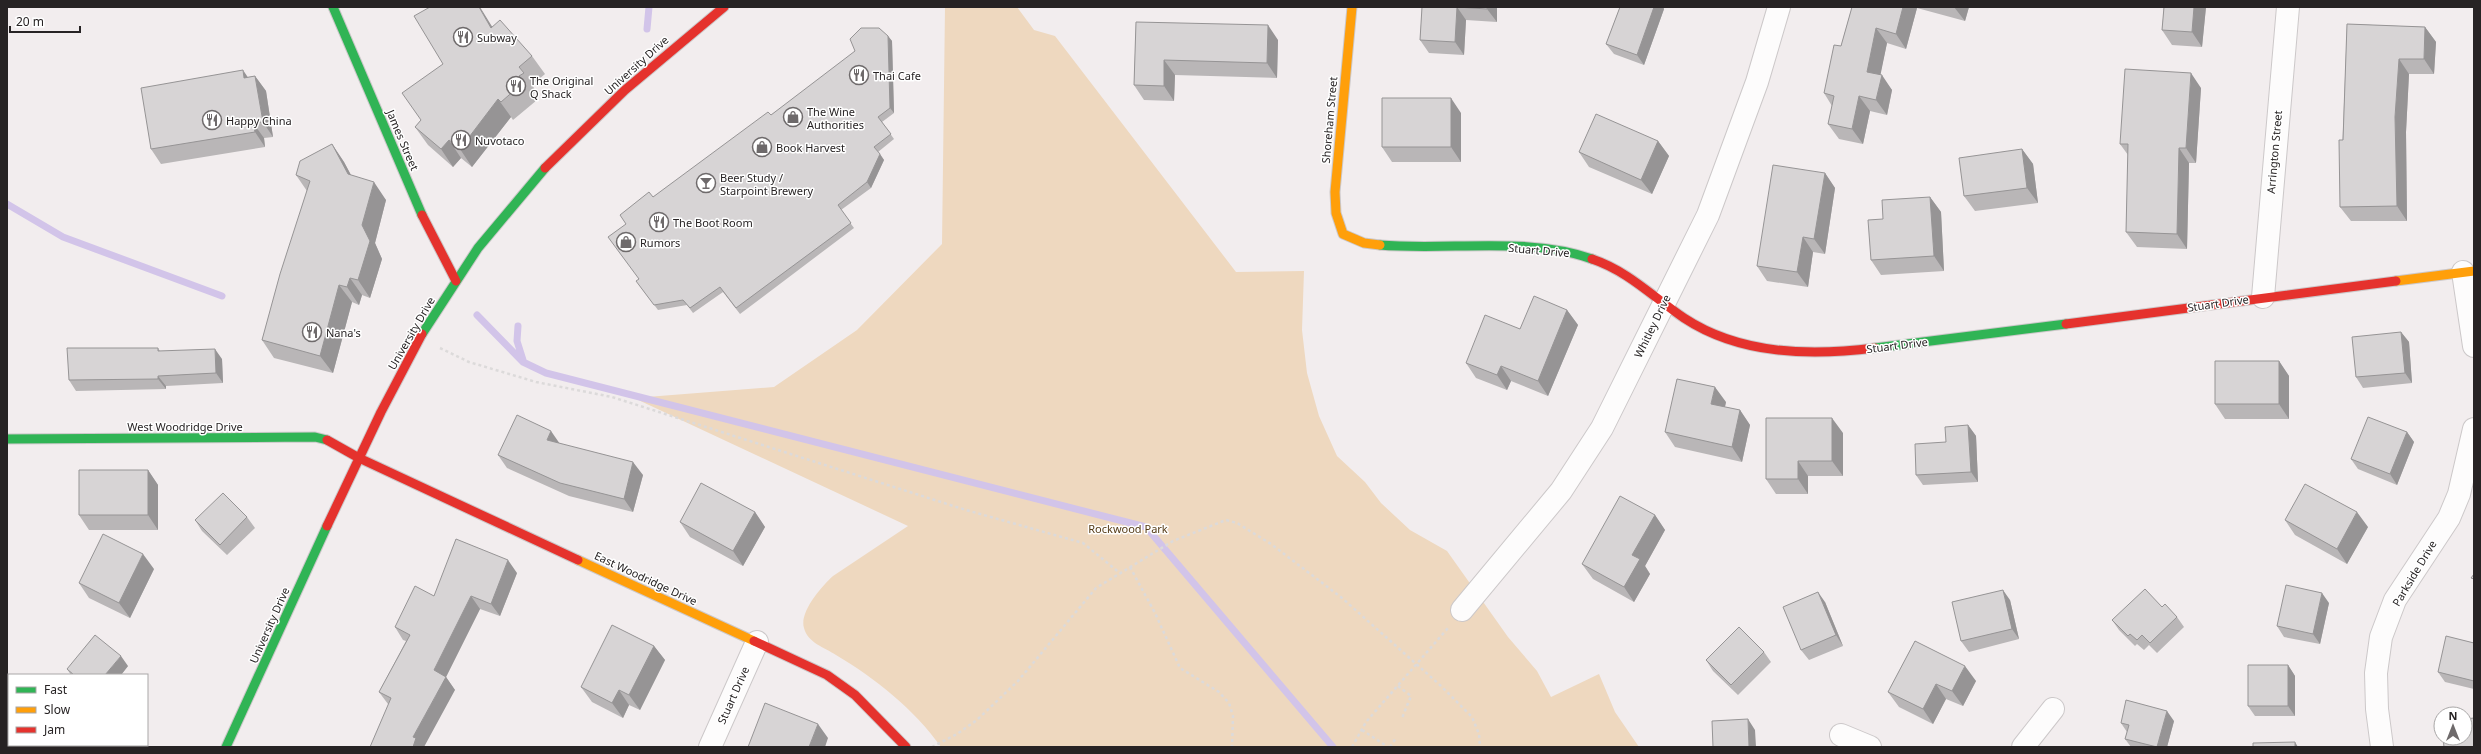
<svg xmlns="http://www.w3.org/2000/svg" width="2481" height="754" viewBox="0 0 2481 754" font-family="'Noto Sans',sans-serif">
	<style>
		.green { fill: #eed8bf }
		.lines { fill: none; stroke-linecap: round; stroke-linejoin: round }
		.stream { stroke: #d2c4e9; stroke-width: 7 }
		.street-casing { stroke: #ccc8c9; stroke-width: 24 }
		.fast-casing { stroke: #ccc8c9; stroke-width: 11 }
		.slow-casing { stroke: #ccc8c9; stroke-width: 11 }
		.jam-casing { stroke: #ccc8c9; stroke-width: 11 }
		.path { stroke: #dcdada; stroke-width: 2.5; stroke-dasharray: 3 3; stroke-linecap: butt }
		.street { stroke: #fdfcfc; stroke-width: 22 }
		.fast { stroke: #30b455; stroke-width: 9 }
		.slow { stroke: #ff9f0a; stroke-width: 9 }
		.jam { stroke: #e5322d; stroke-width: 9 }
		.wall { fill: #b9b6b7 }
		.shaded-wall { fill: #969495 }
		.building { fill: #d7d4d5; stroke: #969495 }
		.labels { text-anchor: middle; dominant-baseline: central; stroke-width: 3; stroke-linejoin: round; paint-order: stroke }
		.poi-label { font-size: 11px; fill: #272324; stroke: #fff; text-anchor: start }
		.street-label { font-size: 11px; fill: #272324; stroke: #fff }
		.park-label { font-size: 11px; fill: #543a15; stroke: #fff }
	</style>
	<rect width="100%" height="100%" fill="#f2edee"/>
	<!-- green -->
	<path class="green" d="M 945,7 L 1017,7 L 1034,30 L 1055,36 L 1236,272 L 1304,271 L 1302,330 L 1307,373 L 1319,416 L 1337,456 L 1365,482 L 1381,503 L 1410,530 L 1447,551 L 1508,637 L 1537,671 L 1551,697 L 1599,674 L 1615,712 L 1639,747 L 941,747 C 914,709 875,678 836,655 C 824,647 808,643 804,628 C 799,612 822,586 833,576 L 908,526 L 634,398 L 774,387 L 857,330 L 942,244 Z"/>
	<g class="lines">
		<!-- stream -->
		<path class="stream" d="M 647,29 L 649,7
			M 7,204 L 63,237 L 222,296
			M 477,315 L 523,362 L 546,373 L 1146,527 L 1333,747
			M 518,326 L 517,341 L 523,360"/>
		<defs>
			<path id="street" d="M 2463,272 L 2474,346
				M 2263,297 L 2288,7
				M 1462,610 L 1561,491 L 1602,428 L 1708,215 L 1757,82 L 1779,7
				M 1841,735 L 1870,747
				M 710,747 L 757,642
				M 2023,747 L 2053,709
				M 2382,747 L 2377,709 L 2376,673 L 2381,637 L 2395,600 L 2449,518 L 2459,494 L 2474,429"/>
			<path id="fast" d="M 333,7 L 422,215
				M 1380,245 C 1447,251 1529,236 1592,259
				M 422,334 L 478,248 L 545,168
				M 1875,348 L 2066,324
				M 7,439 L 315,437 L 327,440
				M 226,747 L 327,526"/>
			<path id="slow" d="M 1352,7 L 1335,192 L 1336,213 L 1343,234 L 1364,243 L 1380,245
				M 2396,281 L 2474,271
				M 578,560 L 754,641"/>
			<path id="jam" d="M 545,168 L 625,90 L 724,7
				M 422,215 L 456,281
				M 1592,259 C 1628,271 1653,297 1684,318 C 1740,355 1811,356 1875,348
				M 2066,324 L 2396,281
				M 327,440 L 359,458 L 578,560
				M 327,526 L 381,412 L 422,334
				M 754,641 L 827,675 L 855,695 L 906,747"/>
		</defs>
		<!-- street casing -->
		<use href="#street" class="street-casing"/>
		<!-- fast casing -->
		<use href="#fast" class="fast-casing"/>
		<!-- slow casing -->
		<use href="#slow" class="slow-casing"/>
		<!-- jam casing -->
		<use href="#jam" class="jam-casing"/>
		<!-- path -->
		<path class="path" d="M 440,348 L 469,362 L 536,382 L 612,397 L 966,510 L 1083,543 L 1121,574
			M 1130,567 L 1155,613 L 1180,668 L 1219,692 L 1229,703 L 1233,716 L 1232,747
			M 1398,686 L 1411,696 L 1402,718
			M 1362,730 L 1388,747
			M 932,747 L 957,734 L 977,720 L 1018,681 L 1096,588 L 1173,541 L 1226,520 L 1237,523 L 1271,544 L 1342,598 L 1441,686 L 1472,717 L 1479,734 L 1480,747
			M 1352,747 L 1366,722 L 1448,628
			M 1390,747 L 1396,738"/>
		<!-- street -->
		<use href="#street" class="street"/>
		<!-- fast -->
		<use href="#fast" class="fast"/>
		<!-- slow -->
		<use href="#slow" class="slow"/>
		<!-- jam -->
		<use href="#jam" class="jam"/>
	</g>
	<!-- wall -->
	<path class="wall" d="M 1422,7 L 1497,7 L 1497,22 L 1466,20 L 1464,55 L 1429,53 L 1420,40 Z
		M 1620,7 L 1663,7 L 1664,9 L 1644,65 L 1614,54 L 1606,44 Z
		M 1852,7 L 1969,7 L 1965,21 L 1917,8 L 1906,49 L 1887,43 L 1880,75 L 1892,90 L 1887,115 L 1870,111 L 1863,144 L 1839,139 L 1828,124 L 1832,106 L 1824,93 L 1841,46 Z
		M 2164,7 L 2206,7 L 2202,47 L 2172,45 L 2162,30 Z
		M 1136,22 L 1278,40 L 1277,78 L 1175,75 L 1174,101 L 1144,100 L 1134,85 Z
		M 2347,24 L 2425,27 L 2436,42 L 2434,74 L 2409,74 L 2406,132 L 2407,221 L 2351,221 L 2340,207 Z
		M 492,26 L 532,56 L 545,74 L 532,85 L 536,91 L 533,94 L 537,100 L 513,120 L 511,117 L 472,167 L 461,158 L 453,167 L 428,145 L 415,127 L 421,120 L 443,64 Z
		M 888,36 L 892,41 L 894,113 L 882,122 L 894,139 L 878,152 L 884,160 L 871,188 L 841,210 L 854,228 L 740,314 L 723,292 L 693,313 L 687,305 L 658,310 L 640,286 L 626,224 L 653,197 L 771,115 Z
		M 255,76 L 266,91 L 273,137 L 264,138 L 265,147 L 161,164 L 151,149 L 248,77 Z
		M 2201,88 L 2196,163 L 2189,163 L 2187,249 L 2137,247 L 2126,232 L 2128,155 L 2120,144 Z
		M 1461,113 L 1461,162 L 1392,162 L 1382,147 Z
		M 1658,141 L 1669,156 L 1652,194 L 1589,167 L 1579,152 Z
		M 332,144 L 344,162 L 351,175 L 386,200 L 375,243 L 382,259 L 370,298 L 362,295 L 359,305 L 352,302 L 333,373 L 274,358 L 262,340 L 307,191 L 296,175 Z
		M 2022,149 L 2033,164 L 2038,203 L 1975,211 L 1964,196 Z
		M 1825,173 L 1835,188 L 1825,254 L 1813,252 L 1808,287 L 1767,281 L 1757,266 Z
		M 1930,197 L 1941,212 L 1944,271 L 1881,275 L 1871,260 L 1883,219 Z
		M 1567,310 L 1578,325 L 1548,396 L 1511,381 L 1507,390 L 1476,378 L 1466,363 L 1520,329 Z
		M 2401,332 L 2409,342 L 2412,383 L 2363,388 L 2356,377 Z
		M 158,348 L 160,351 L 222,359 L 223,383 L 166,386 L 166,389 L 76,391 L 69,380 Z
		M 2279,361 L 2289,376 L 2289,419 L 2225,419 L 2215,404 Z
		M 1726,402 L 1725,407 L 1740,410 L 1750,425 L 1742,462 L 1675,447 L 1665,432 Z
		M 1968,425 L 1976,436 L 1978,482 L 1923,485 L 1916,475 Z
		M 2407,432 L 2414,442 L 2397,485 L 2358,469 L 2351,459 Z
		M 1843,433 L 1843,476 L 1808,476 L 1808,494 L 1776,494 L 1766,479 Z
		M 560,444 L 643,475 L 633,512 L 569,496 L 507,468 L 498,455 Z
		M 148,470 L 158,485 L 158,530 L 89,530 L 79,515 Z
		M 755,512 L 765,527 L 743,566 L 690,537 L 680,522 Z
		M 1655,515 L 1665,530 L 1645,566 L 1650,574 L 1634,602 L 1593,579 L 1582,564 Z
		M 247,517 L 255,528 L 227,555 L 202,531 L 195,520 Z
		M 2285,520 L 2368,527 L 2347,564 L 2295,535 Z
		M 154,569 L 130,618 L 89,598 L 79,583 Z
		M 517,573 L 500,616 L 480,609 L 446,677 L 455,690 L 388,704 L 379,692 L 406,641 L 403,640 L 395,627 Z
		M 2010,600 L 2019,639 L 1969,652 L 1961,641 Z
		M 1825,602 L 1843,646 L 1809,660 L 1801,650 Z
		M 2329,603 L 2320,644 L 2284,637 L 2277,626 Z
		M 2162,607 L 2177,617 L 2184,627 L 2157,653 L 2149,645 L 2144,650 L 2137,644 L 2135,646 L 2119,630 L 2112,620 Z
		M 1915,641 L 1976,681 L 1963,706 L 1946,699 L 1933,724 L 1899,707 L 1888,692 Z
		M 2474,643 L 2474,689 L 2445,682 L 2438,672 Z
		M 654,646 L 665,660 L 640,710 L 629,705 L 623,718 L 592,702 L 581,687 Z
		M 1764,652 L 1771,662 L 1738,695 L 1713,671 L 1706,660 Z
		M 2288,665 L 2295,676 L 2295,716 L 2255,716 L 2248,706 Z
		M 128,666 L 121,675 L 71,675 L 67,669 Z
		M 2174,721 L 2167,747 L 2131,747 L 2125,739 L 2127,732 L 2121,723 Z"/>
	<!-- shaded-wall -->
	<path class="shaded-wall" d="M 479,7 L 480,7 L 504,46 L 491,28 Z
		M 1457,7 L 1466,20 L 1464,55 L 1455,42 Z
		M 1487,7 L 1497,7 L 1497,22 L 1487,9 Z
		M 1654,7 L 1663,7 L 1664,9 L 1644,65 L 1637,55 Z
		M 1903,7 L 1917,7 L 1917,8 L 1906,49 L 1896,34 Z
		M 1954,7 L 1969,7 L 1965,21 Z
		M 2194,7 L 2206,7 L 2202,47 L 2192,32 Z
		M 1268,25 L 1278,40 L 1277,78 L 1267,63 Z
		M 2425,27 L 2436,42 L 2434,74 L 2424,59 Z
		M 1876,28 L 1887,43 L 1878,87 L 1867,72 Z
		M 888,36 L 892,41 L 894,113 L 890,108 Z
		M 2399,59 L 2409,74 L 2406,132 L 2407,221 L 2397,206 L 2395,117 Z
		M 1164,60 L 1175,75 L 1174,101 L 1164,86 Z
		M 243,70 L 253,85 L 244,78 Z
		M 2191,73 L 2201,88 L 2196,163 L 2186,148 Z
		M 1882,75 L 1892,90 L 1887,115 L 1876,100 Z
		M 255,76 L 266,91 L 273,137 L 263,122 Z
		M 1859,96 L 1870,111 L 1863,144 L 1852,129 Z
		M 1451,98 L 1461,113 L 1461,162 L 1451,147 Z
		M 498,99 L 511,117 L 472,167 L 460,149 Z
		M 253,123 L 264,138 L 265,147 L 255,132 Z
		M 449,140 L 461,158 L 453,167 L 441,149 Z
		M 1658,141 L 1669,156 L 1652,194 L 1641,180 Z
		M 332,144 L 344,162 L 360,192 L 348,174 Z
		M 2179,148 L 2189,163 L 2187,249 L 2177,234 Z
		M 2022,149 L 2033,164 L 2038,203 L 2027,188 Z
		M 880,154 L 884,160 L 871,188 L 867,182 Z
		M 1825,173 L 1835,188 L 1825,254 L 1814,239 Z
		M 374,182 L 386,200 L 375,243 L 382,259 L 370,298 L 358,280 L 362,225 Z
		M 1930,197 L 1941,212 L 1944,271 L 1934,256 Z
		M 1803,237 L 1813,252 L 1808,287 L 1797,272 Z
		M 350,278 L 362,295 L 359,305 L 347,287 Z
		M 339,285 L 352,302 L 333,373 L 320,356 Z
		M 1567,310 L 1578,325 L 1548,396 L 1538,381 Z
		M 2401,332 L 2409,342 L 2412,383 L 2405,373 Z
		M 215,349 L 222,359 L 223,383 L 216,373 Z
		M 2279,361 L 2289,376 L 2289,419 L 2279,404 Z
		M 1501,366 L 1511,381 L 1507,390 L 1497,375 Z
		M 158,376 L 166,386 L 166,389 L 158,379 Z
		M 1715,387 L 1726,402 L 1722,419 L 1711,404 Z
		M 1740,410 L 1750,425 L 1742,462 L 1732,447 Z
		M 1832,418 L 1843,433 L 1843,476 L 1832,461 Z
		M 1968,425 L 1976,436 L 1978,482 L 1971,472 Z
		M 551,431 L 560,444 L 547,440 Z
		M 2407,432 L 2414,442 L 2397,485 L 2390,474 Z
		M 1798,461 L 1808,476 L 1808,494 L 1798,479 Z
		M 633,462 L 643,475 L 633,512 L 624,499 Z
		M 148,470 L 158,485 L 158,530 L 148,515 Z
		M 755,512 L 765,527 L 743,566 L 733,551 Z
		M 2357,512 L 2368,527 L 2347,564 L 2337,549 Z
		M 1655,515 L 1665,530 L 1645,566 L 1650,574 L 1634,602 L 1624,587 L 1632,555 Z
		M 143,554 L 154,569 L 130,618 L 119,603 Z
		M 508,560 L 517,573 L 500,616 L 491,604 Z
		M 2003,590 L 2010,600 L 2019,639 L 2012,629 Z
		M 1818,592 L 1825,602 L 1843,646 L 1836,635 Z
		M 2322,593 L 2329,603 L 2320,644 L 2313,634 Z
		M 471,596 L 480,609 L 443,683 L 434,670 Z
		M 654,646 L 665,660 L 640,710 L 629,695 Z
		M 121,656 L 128,666 L 121,675 L 105,675 Z
		M 2288,665 L 2295,676 L 2295,716 L 2288,706 Z
		M 1965,666 L 1976,681 L 1963,706 L 1952,691 Z
		M 446,677 L 455,690 L 424,747 L 413,747 L 413,737 Z
		M 1936,684 L 1946,699 L 1933,724 L 1923,709 Z
		M 619,690 L 629,705 L 623,718 L 612,703 Z
		M 2167,711 L 2174,721 L 2167,747 L 2157,747 Z
		M 1748,719 L 1755,730 L 1756,747 L 1749,747 Z
		M 818,724 L 828,738 L 825,747 L 809,747 Z
		M 2295,742 L 2298,747 L 2295,747 Z
		M 71,745 L 83,745 L 82,747 L 70,747 Z"/>
	<!-- building -->
	<path class="building" d="M 430,7 L 479,7 L 491,28 L 500,20 L 532,56 L 519,67 L 524,73 L 519,76 L 524,82 L 501,102 L 498,99 L 460,149 L 449,140 L 441,149 L 415,127 L 421,120 L 402,93 L 443,64 L 414,16 Z
		M 1422,7 L 1487,7 L 1487,9 L 1457,7 L 1455,42 L 1420,40 Z
		M 1620,7 L 1654,7 L 1637,55 L 1606,44 Z
		M 1852,7 L 1903,7 L 1896,34 L 1876,28 L 1867,72 L 1882,75 L 1876,100 L 1859,96 L 1852,129 L 1828,124 L 1834,96 L 1824,93 L 1834,45 L 1841,46 Z
		M 2164,7 L 2194,7 L 2192,32 L 2162,30 Z
		M 1136,22 L 1268,25 L 1267,63 L 1164,60 L 1164,86 L 1134,85 Z
		M 2347,24 L 2425,27 L 2424,59 L 2399,59 L 2395,117 L 2397,206 L 2340,207 L 2339,140 L 2343,140 Z
		M 861,28 L 879,28 L 888,36 L 890,108 L 878,117 L 891,134 L 874,147 L 880,154 L 867,182 L 838,205 L 851,223 L 736,308 L 720,287 L 690,308 L 683,300 L 654,305 L 636,281 L 639,279 L 608,237 L 626,224 L 620,215 L 649,192 L 653,197 L 768,112 L 771,115 L 855,51 L 850,39 Z
		M 2125,69 L 2191,73 L 2186,148 L 2179,148 L 2177,234 L 2126,232 L 2128,144 L 2120,144 Z
		M 243,70 L 244,78 L 255,76 L 263,122 L 253,123 L 255,132 L 151,149 L 141,88 Z
		M 1382,98 L 1451,98 L 1451,147 L 1382,147 Z
		M 1596,114 L 1658,141 L 1641,180 L 1579,152 Z
		M 332,144 L 348,174 L 374,182 L 362,225 L 370,241 L 358,280 L 350,278 L 347,287 L 339,285 L 320,356 L 262,340 L 280,274 L 310,181 L 296,175 L 300,161 Z
		M 2022,149 L 2027,188 L 1964,196 L 1959,158 Z
		M 1773,165 L 1825,173 L 1814,239 L 1803,237 L 1797,272 L 1757,266 Z
		M 1930,197 L 1934,256 L 1871,260 L 1868,220 L 1883,219 L 1882,200 Z
		M 1534,296 L 1567,310 L 1538,381 L 1501,366 L 1497,375 L 1466,363 L 1485,315 L 1520,329 Z
		M 2401,332 L 2405,373 L 2356,377 L 2352,337 Z
		M 67,348 L 158,348 L 158,351 L 215,349 L 216,373 L 158,376 L 158,379 L 69,380 Z
		M 2215,361 L 2279,361 L 2279,404 L 2215,404 Z
		M 1677,379 L 1715,387 L 1711,404 L 1740,410 L 1732,447 L 1665,432 Z
		M 517,415 L 551,431 L 547,440 L 633,462 L 624,499 L 560,483 L 498,455 Z
		M 2368,417 L 2407,432 L 2390,474 L 2351,459 Z
		M 1766,418 L 1832,418 L 1832,461 L 1798,461 L 1798,479 L 1766,479 Z
		M 1968,425 L 1971,472 L 1916,475 L 1915,444 L 1946,442 L 1945,427 Z
		M 79,470 L 148,470 L 148,515 L 79,515 Z
		M 701,483 L 755,512 L 733,551 L 680,522 Z
		M 2305,484 L 2357,512 L 2337,549 L 2285,520 Z
		M 223,493 L 247,517 L 220,545 L 195,520 Z
		M 1620,496 L 1655,515 L 1632,555 L 1640,559 L 1624,587 L 1582,564 Z
		M 103,534 L 143,554 L 119,603 L 79,583 Z
		M 456,539 L 508,560 L 491,604 L 471,596 L 434,670 L 446,677 L 413,737 L 416,738 L 413,747 L 370,747 L 391,698 L 379,692 L 410,635 L 395,627 L 415,586 L 434,596 Z
		M 2474,574 L 2474,579 L 2471,578 Z
		M 2286,585 L 2322,593 L 2313,634 L 2277,626 Z
		M 2145,589 L 2162,607 L 2165,604 L 2177,617 L 2150,643 L 2142,635 L 2137,640 L 2130,634 L 2128,636 L 2112,620 Z
		M 2003,590 L 2012,629 L 1961,641 L 1952,602 Z
		M 1818,592 L 1836,635 L 1801,650 L 1783,607 Z
		M 612,625 L 654,646 L 629,695 L 619,690 L 612,703 L 581,687 Z
		M 1739,627 L 1764,652 L 1731,685 L 1706,660 Z
		M 95,635 L 121,656 L 105,675 L 74,675 L 67,669 Z
		M 2446,636 L 2474,643 L 2474,681 L 2438,672 Z
		M 1915,641 L 1965,666 L 1952,691 L 1936,684 L 1923,709 L 1888,692 Z
		M 2248,665 L 2288,665 L 2288,706 L 2248,706 Z
		M 2126,700 L 2167,711 L 2157,747 L 2125,739 L 2129,725 L 2121,723 Z
		M 765,703 L 818,724 L 809,747 L 748,747 Z
		M 2474,718 L 2474,747 L 2444,747 L 2443,738 L 2465,738 L 2465,719 Z
		M 1748,719 L 1749,747 L 1713,747 L 1712,721 Z
		M 2295,742 L 2295,747 L 2253,747 L 2253,743 Z
		M 23,745 L 71,745 L 70,747 L 22,747 Z"/>
	<!-- icons -->
	<defs>
		<symbol id="restaurant-ring" viewBox="-11 -11 22 22"><circle r="9.5" fill="#fff" stroke="#6e6a6b" stroke-width="1.5"/><path d="M-5-6h1v4h1v-4h1v4h1v-4h1v5L-1.5 .5V6h-2V.5L-5-1ZM5-6V6H3V1.5H1.5Q1.5-4 5-6Z" fill="#6e6a6b"/></symbol>
		<symbol id="shop-ring" viewBox="-11 -11 22 22"><circle r="9.5" fill="#fff" stroke="#6e6a6b" stroke-width="1.5"/><path d="M-5-2.5h2.3a2.7 3.5 0 0 1 5.4 0H5L5.5 6h-11ZM-1.5-2.5h3a1.5 2.3 0 0 0-3 0Z" fill="#6e6a6b"/></symbol>
		<symbol id="bar-ring" viewBox="-11 -11 22 22"><circle r="9.5" fill="#fff" stroke="#6e6a6b" stroke-width="1.5"/><path d="M-6-5H6L.8 .8V4.5H3.5V6h-7V4.5H-.8V.8Z" fill="#6e6a6b"/></symbol>
	</defs>
	<g fill-rule="evenodd">
		<use href="#restaurant-ring" x="452" y="26" width="22" height="22"/>
		<use href="#restaurant-ring" x="848" y="64" width="22" height="22"/>
		<use href="#restaurant-ring" x="505" y="75" width="22" height="22"/>
		<use href="#shop-ring" x="782" y="106" width="22" height="22"/>
		<use href="#restaurant-ring" x="201" y="109" width="22" height="22"/>
		<use href="#restaurant-ring" x="450" y="129" width="22" height="22"/>
		<use href="#shop-ring" x="751" y="136" width="22" height="22"/>
		<use href="#bar-ring" x="695" y="172" width="22" height="22"/>
		<use href="#restaurant-ring" x="648" y="211" width="22" height="22"/>
		<use href="#shop-ring" x="615" y="231" width="22" height="22"/>
		<use href="#restaurant-ring" x="301" y="321" width="22" height="22"/>
	</g>
	<g class="labels">
		<!-- poi labels -->
		<g class="poi-label">
			<text x="477" y="37">Subway</text>
			<text x="873" y="75">Thai Cafe</text>
			<text x="530" y="80">The Original<tspan x="530" dy="13">Q Shack</tspan></text>
			<text x="807" y="111">The Wine<tspan x="807" dy="13">Authorities</tspan></text>
			<text x="226" y="120">Happy China</text>
			<text x="475" y="140">Nuvotaco</text>
			<text x="776" y="147">Book Harvest</text>
			<text x="720" y="177">Beer Study /<tspan x="720" dy="13">Starpoint Brewery</tspan></text>
			<text x="673" y="222">The Boot Room</text>
			<text x="640" y="242">Rumors</text>
			<text x="326" y="332">Nana's</text>
		</g>
		<!-- street labels -->
		<g class="street-label">
			<text transform="translate(636 65) rotate(-42)">University Drive</text>
			<text transform="translate(1329 120) rotate(-85)">Shoreham Street</text>
			<text transform="translate(403 140) rotate(67)">James Street</text>
			<text transform="translate(2274 152) rotate(-85)">Arrington Street</text>
			<text transform="translate(1539 250) rotate(5)">Stuart Drive</text>
			<text transform="translate(2218 303) rotate(-8)">Stuart Drive</text>
			<text transform="translate(1652 326) rotate(-64)">Whitley Drive</text>
			<text transform="translate(411 333) rotate(-60)">University Drive</text>
			<text transform="translate(1897 345) rotate(-7)">Stuart Drive</text>
			<text x="185" y="426">West Woodridge Drive</text>
			<text transform="translate(2414 573) rotate(-59)">Parkside Drive</text>
			<text transform="translate(646 578) rotate(25)">East Woodridge Drive</text>
			<text transform="translate(269 625) rotate(-66)">University Drive</text>
			<text transform="translate(733 695) rotate(-66)">Stuart Drive</text>
		</g>
		<!-- park labels -->
		<g class="park-label">
			<text x="1128" y="528">Rockwood Park</text>
		</g>
	</g>
	<!-- border -->
	<rect width="2481" height="754" fill="none" stroke="#272324" stroke-width="16"/>
	<!-- legend -->
	<rect x="8" y="674" width="140" height="72" fill="#ffffff" stroke="#a9a7a7"/>
	<rect x="16" y="687" width="20" height="6" fill="#30b455" stroke="#a9a7a7"/>
	<text x="44" y="694" font-size="12" fill="#272324">Fast</text>
	<rect x="16" y="707" width="20" height="6" fill="#ff9f0a" stroke="#a9a7a7"/>
	<text x="44" y="714" font-size="12" fill="#272324">Slow</text>
	<rect x="16" y="727" width="20" height="6" fill="#e5322d" stroke="#a9a7a7"/>
	<text x="44" y="734" font-size="12" fill="#272324">Jam</text>
	<!-- north arrow -->
	<g transform="translate(2453 726)"><circle r="19" fill="#ffffff" stroke="#a9a7a7"/>
	<path d="M0-3L7 15L0 10L-7 15Z" fill="#6e6a6b"/>
	<text y="-6" font-size="11" font-weight="bold" text-anchor="middle" fill="#272324">N</text>
	</g>
	<!-- scale -->
	<path d="M10 26v6h70v-6" fill="none" stroke="#272324" stroke-width="2"/>
	<text x="16" y="26" font-size="12" fill="#272324" stroke="#ffffff" stroke-width="3" paint-order="stroke">20 m</text>
</svg>
